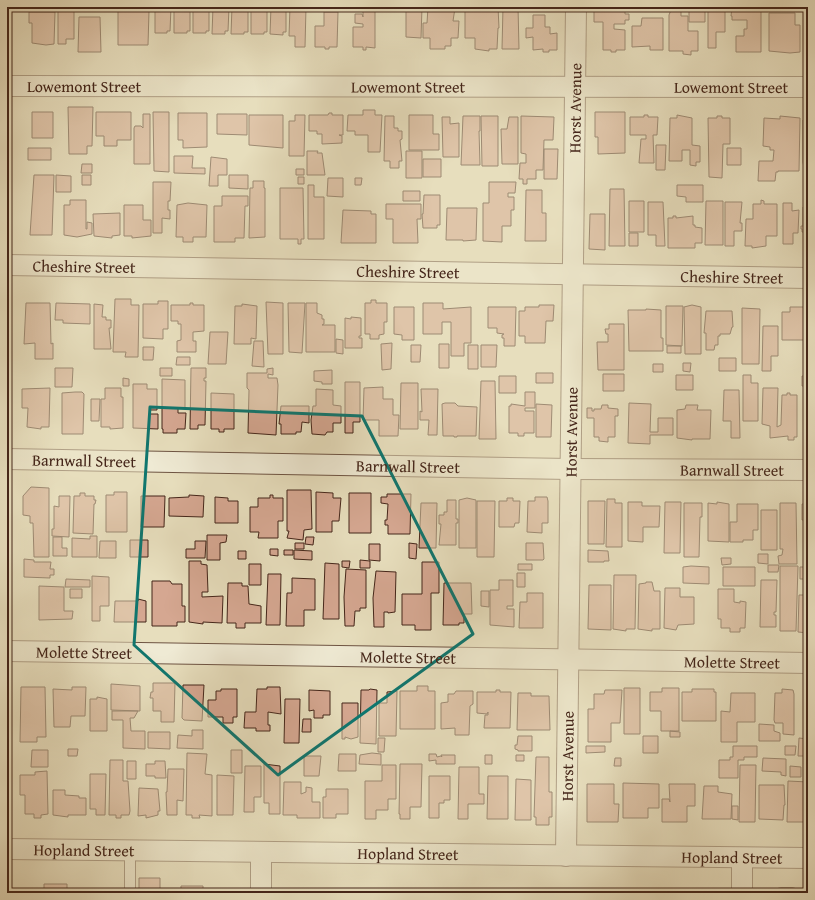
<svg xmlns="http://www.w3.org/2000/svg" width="815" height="900" viewBox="0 0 815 900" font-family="'Gentium Book Plus',serif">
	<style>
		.building { fill: #d5a791; stroke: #45261a }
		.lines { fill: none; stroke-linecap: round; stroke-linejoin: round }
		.lane-casing { stroke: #6e5443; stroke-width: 12 }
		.street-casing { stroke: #6e5443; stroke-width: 22 }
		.lane { stroke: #efead4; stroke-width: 10 }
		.street { stroke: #efead4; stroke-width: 20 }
		.marked { fill: none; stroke: #0f766e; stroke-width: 3; stroke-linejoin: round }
		.labels { text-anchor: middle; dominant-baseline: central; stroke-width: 4; stroke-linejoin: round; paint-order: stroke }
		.street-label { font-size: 16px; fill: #45261a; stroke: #efead4 }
	</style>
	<rect width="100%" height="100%" fill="#e7debd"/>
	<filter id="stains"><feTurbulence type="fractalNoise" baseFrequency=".005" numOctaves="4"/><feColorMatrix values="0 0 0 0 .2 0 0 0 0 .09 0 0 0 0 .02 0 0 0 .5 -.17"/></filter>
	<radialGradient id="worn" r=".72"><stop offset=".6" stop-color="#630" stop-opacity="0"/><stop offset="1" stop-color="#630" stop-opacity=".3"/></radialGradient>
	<!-- building -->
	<path class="building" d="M 58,7 L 74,7 L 74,39 L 66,39 L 66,44 L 58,44 Z
		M 101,7 L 113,7 L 113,11 L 101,11 Z
		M 118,7 L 149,7 L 149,10 L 134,11 L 149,11 L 148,45 L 118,45 Z
		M 155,7 L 171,7 L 170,31 L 167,31 L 167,33 L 155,33 Z
		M 174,7 L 190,7 L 190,31 L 187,31 L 187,33 L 174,33 Z
		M 193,7 L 209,7 L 209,31 L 206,31 L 206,33 L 193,33 Z
		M 213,7 L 229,7 L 228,31 L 225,31 L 225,34 L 212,34 Z
		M 232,7 L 248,7 L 248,32 L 244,32 L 244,34 L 231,34 Z
		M 251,7 L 267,7 L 267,32 L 264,32 L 264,34 L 251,34 Z
		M 271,7 L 286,7 L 286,32 L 283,32 L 283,35 L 270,34 Z
		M 290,7 L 306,7 L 305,47 L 295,47 L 295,36 L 289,36 Z
		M 363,7 L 375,7 L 375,48 L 366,47 L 366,50 L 363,50 L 363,47 L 353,47 L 353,27 L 363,27 L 363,24 L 355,23 L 355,14 L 362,14 L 363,17 Z
		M 404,7 L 422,7 L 421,38 L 406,37 L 406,8 Z
		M 428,7 L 455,8 L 453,21 L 459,21 L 458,38 L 451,38 L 451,46 L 445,46 L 445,49 L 430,49 L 430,38 L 423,38 L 423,23 L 427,23 Z
		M 465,7 L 498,7 L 499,28 L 498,28 L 497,49 L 489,49 L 489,51 L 475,49 L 475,38 L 465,38 Z
		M 503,7 L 518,7 L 519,49 L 502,49 Z
		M 594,7 L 610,7 L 610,10 L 625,11 L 625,14 L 629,14 L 629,20 L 625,20 L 625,24 L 614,24 L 614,29 L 625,30 L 625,50 L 616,50 L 616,52 L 611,52 L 611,50 L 603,50 L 603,22 L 594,22 Z
		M 687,7 L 705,8 L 705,22 L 689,22 L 689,8 Z
		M 708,7 L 725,7 L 725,32 L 716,32 L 716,48 L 708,48 Z
		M 732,7 L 761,7 L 761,52 L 736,52 L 736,36 L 744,36 L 744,29 L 747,29 L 747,20 L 732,20 L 732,16 L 731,16 Z
		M 806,7 L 808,7 L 808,41 L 804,41 L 805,9 Z
		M 671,10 L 681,10 L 681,16 L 688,16 L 688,31 L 698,31 L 698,51 L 691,51 L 691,55 L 683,54 L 683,51 L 669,51 L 669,15 Z
		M 29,12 L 55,12 L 54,44 L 46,45 L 32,43 L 32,23 L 29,23 Z
		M 324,12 L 338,12 L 337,47 L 329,47 L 329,49 L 325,49 L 325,47 L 315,47 L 315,26 L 324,26 Z
		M 769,13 L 795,13 L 795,25 L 800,25 L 800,52 L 790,53 L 769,51 Z
		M 533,15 L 545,15 L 545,27 L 550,27 L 550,34 L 557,33 L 557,50 L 549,50 L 549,52 L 543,52 L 543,49 L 533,50 L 533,37 L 526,38 L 526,28 L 533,28 Z
		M 79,17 L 100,17 L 101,52 L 78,52 Z
		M 642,18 L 663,18 L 663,50 L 650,50 L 650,46 L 632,47 L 632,26 L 641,26 Z
		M 68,107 L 93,107 L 92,146 L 87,146 L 87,154 L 69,154 Z
		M 363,110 L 375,110 L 375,115 L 382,115 L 380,152 L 368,152 L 368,135 L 355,135 L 355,131 L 347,131 L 348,115 L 363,115 Z
		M 32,112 L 53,112 L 53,138 L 32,138 Z
		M 96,112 L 131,112 L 131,140 L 117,140 L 117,146 L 104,146 L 104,136 L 96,136 Z
		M 153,112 L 169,112 L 169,172 L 154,171 Z
		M 595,112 L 625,112 L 625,153 L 598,154 L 598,137 L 595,137 Z
		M 178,113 L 207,113 L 207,147 L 183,148 L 183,140 L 178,140 Z
		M 329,113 L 332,113 L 332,115 L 343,115 L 343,135 L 339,135 L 342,136 L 342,143 L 322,144 L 322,134 L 317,134 L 317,131 L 309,131 L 309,115 L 328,115 Z
		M 143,114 L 150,114 L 150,164 L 134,164 L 134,128 L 135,126 L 141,126 L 143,128 Z
		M 217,114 L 247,114 L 247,135 L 217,134 Z
		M 249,115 L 283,115 L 283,148 L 249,145 Z
		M 295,115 L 305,115 L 304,156 L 289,156 L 289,121 L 295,121 Z
		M 409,115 L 433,115 L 433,134 L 439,134 L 439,150 L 409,150 Z
		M 644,115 L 648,115 L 648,117 L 658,117 L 657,135 L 653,135 L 654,163 L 639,163 L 641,139 L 646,139 L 646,135 L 630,135 L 630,117 L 644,117 Z
		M 677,115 L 692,118 L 692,145 L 700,146 L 700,162 L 696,162 L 696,166 L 690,165 L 690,150 L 682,150 L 682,161 L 669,161 L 670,118 L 677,118 Z
		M 385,116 L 394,116 L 394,128 L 398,128 L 398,131 L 402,131 L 402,139 L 400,140 L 402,161 L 399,161 L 399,168 L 390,168 L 390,161 L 384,161 Z
		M 463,116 L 480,116 L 480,131 L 479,131 L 480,165 L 461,165 Z
		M 481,116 L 498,116 L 498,166 L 482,166 Z
		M 521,116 L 554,117 L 553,140 L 544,140 L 543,170 L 536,170 L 536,179 L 527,179 L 527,184 L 523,184 L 523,179 L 519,179 L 520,163 L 526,163 L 526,154 L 521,153 Z
		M 717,116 L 722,116 L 722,118 L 730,118 L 730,144 L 723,144 L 722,178 L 709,177 L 708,118 L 717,118 Z
		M 780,116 L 800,118 L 799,171 L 778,171 L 778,172 L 776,172 L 775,181 L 758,181 L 759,161 L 773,161 L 774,150 L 770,150 L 770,147 L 763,146 L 764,118 L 780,119 Z
		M 442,117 L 450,117 L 450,124 L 459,123 L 459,157 L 443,157 Z
		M 509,117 L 518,117 L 518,164 L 502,164 L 501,129 L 507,129 Z
		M 803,120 L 808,121 L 808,168 L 804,168 L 803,162 Z
		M 656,145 L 666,145 L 665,170 L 656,170 Z
		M 28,148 L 51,148 L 51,160 L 28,160 Z
		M 727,148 L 741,148 L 741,165 L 727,165 Z
		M 544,149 L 558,149 L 557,179 L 544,179 Z
		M 307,151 L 318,151 L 317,153 L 322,153 L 325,175 L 307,175 Z
		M 406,151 L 422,151 L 422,178 L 406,178 Z
		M 174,156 L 193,156 L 192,168 L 205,168 L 205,174 L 174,173 Z
		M 211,157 L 227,159 L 227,175 L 218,175 L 218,186 L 209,186 Z
		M 423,159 L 441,159 L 441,177 L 423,177 Z
		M 82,164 L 92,164 L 92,173 L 81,173 Z
		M 296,169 L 304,169 L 304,175 L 296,175 Z
		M 34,175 L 54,175 L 52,235 L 30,235 Z
		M 56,175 L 71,176 L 71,192 L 56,192 Z
		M 82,175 L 91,175 L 91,185 L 82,185 Z
		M 229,175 L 248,175 L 248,189 L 229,188 Z
		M 298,177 L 304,177 L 304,184 L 298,184 Z
		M 328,178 L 343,178 L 343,197 L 327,196 Z
		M 355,178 L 362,178 L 361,185 L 355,185 Z
		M 253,181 L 264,181 L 264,188 L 265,188 L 265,237 L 249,238 L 250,188 L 253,188 Z
		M 153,182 L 171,182 L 170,201 L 168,201 L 168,210 L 170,210 L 170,219 L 162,218 L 162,233 L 153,233 Z
		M 489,182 L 516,182 L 515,193 L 508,193 L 508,197 L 514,197 L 514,210 L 511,210 L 511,226 L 502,226 L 502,242 L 483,241 L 483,203 L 489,203 Z
		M 308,185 L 314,185 L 314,197 L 324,197 L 324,239 L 308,239 Z
		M 677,185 L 703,185 L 703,202 L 686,202 L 686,197 L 677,196 Z
		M 280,188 L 303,188 L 304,239 L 301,239 L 301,244 L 298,244 L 298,239 L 280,239 Z
		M 610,189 L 624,189 L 625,246 L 609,246 Z
		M 526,190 L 542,190 L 542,213 L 546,213 L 546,241 L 525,241 Z
		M 403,191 L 420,191 L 420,201 L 403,201 Z
		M 424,195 L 440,195 L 440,225 L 437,225 L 437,228 L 423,228 L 422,214 L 423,214 Z
		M 222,196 L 248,196 L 248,206 L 245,206 L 244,238 L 235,238 L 235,242 L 214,242 L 214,206 L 222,206 Z
		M 70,200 L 86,200 L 86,229 L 87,229 L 87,222 L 92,223 L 92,234 L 77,237 L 64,235 L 64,205 L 70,205 Z
		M 761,200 L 764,201 L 764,204 L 777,204 L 777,236 L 766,236 L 766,246 L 752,248 L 752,246 L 745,246 L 746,219 L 753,219 L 753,204 L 761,204 Z
		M 805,200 L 808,200 L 808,235 L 807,232 L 802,232 L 802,229 L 801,229 L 801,226 L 803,226 L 803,207 L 805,207 Z
		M 629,201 L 644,201 L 644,232 L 629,232 Z
		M 706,201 L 723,201 L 723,245 L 705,245 Z
		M 648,202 L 663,202 L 665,246 L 656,246 L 656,235 L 648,235 Z
		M 725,202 L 742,202 L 740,223 L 742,223 L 742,231 L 734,231 L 734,246 L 725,246 Z
		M 188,203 L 207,205 L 206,237 L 193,237 L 193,242 L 183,242 L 183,237 L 176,237 L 177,205 Z
		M 783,203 L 792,203 L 792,211 L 799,210 L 798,233 L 793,233 L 793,244 L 783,244 Z
		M 386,204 L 421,204 L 421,219 L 417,219 L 418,243 L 393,243 L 393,219 L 386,219 Z
		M 124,205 L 143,205 L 143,220 L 151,220 L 151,236 L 132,238 L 132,236 L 124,236 Z
		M 447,208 L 477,208 L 476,240 L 463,241 L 463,240 L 446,240 Z
		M 343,210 L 371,211 L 371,214 L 376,214 L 376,243 L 341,243 Z
		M 120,213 L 120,235 L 112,236 L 112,238 L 94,236 L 93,214 Z
		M 590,214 L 605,214 L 605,250 L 589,249 Z
		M 673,216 L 676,216 L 676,218 L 693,216 L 693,225 L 695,225 L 695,227 L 702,228 L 702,243 L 695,243 L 695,248 L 668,248 L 668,218 L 673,218 Z
		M 629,233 L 638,233 L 638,246 L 629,246 Z
		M 115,299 L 131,299 L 131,305 L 139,305 L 138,357 L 125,357 L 126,352 L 113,352 Z
		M 371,300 L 376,300 L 376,303 L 387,303 L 387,322 L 384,322 L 384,334 L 379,335 L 379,339 L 370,339 L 370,334 L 365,334 L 365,303 L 371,303 Z
		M 158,301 L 168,301 L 168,329 L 163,329 L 163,339 L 143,338 L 143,304 L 158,304 Z
		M 266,302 L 283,303 L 283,354 L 268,354 Z
		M 26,303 L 50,303 L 51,344 L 53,343 L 53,359 L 35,359 L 35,343 L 24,344 Z
		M 56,303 L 90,304 L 90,324 L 63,323 L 63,320 L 55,320 Z
		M 190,303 L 193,303 L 193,305 L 204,305 L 204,331 L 193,332 L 193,341 L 196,341 L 196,352 L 177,352 L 177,341 L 181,340 L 181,324 L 178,324 L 178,321 L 171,321 L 171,305 L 190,305 Z
		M 288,303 L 305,303 L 302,353 L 289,352 Z
		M 306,303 L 317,303 L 317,313 L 322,315 L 322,319 L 324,319 L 324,324 L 322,325 L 335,325 L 335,352 L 306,352 Z
		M 423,303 L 443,303 L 443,309 L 471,307 L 471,343 L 464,343 L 464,356 L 451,356 L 451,322 L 442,322 L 442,334 L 423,334 Z
		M 94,304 L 103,305 L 102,317 L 106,317 L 106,320 L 111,320 L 111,328 L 109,328 L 111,349 L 94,349 Z
		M 242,304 L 257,306 L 256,339 L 251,338 L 251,344 L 234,344 L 235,306 L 242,306 Z
		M 539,305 L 554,305 L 553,321 L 546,321 L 545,343 L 525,343 L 525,336 L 519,336 L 519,311 L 525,311 L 525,307 L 539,307 Z
		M 692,305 L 701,307 L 701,354 L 685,354 L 684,307 Z
		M 666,306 L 683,306 L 682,346 L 666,345 Z
		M 394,307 L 414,307 L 414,340 L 402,340 L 402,335 L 394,334 Z
		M 488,307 L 516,307 L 515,346 L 504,346 L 504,338 L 502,338 L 502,335 L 504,334 L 497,333 L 497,328 L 488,328 Z
		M 790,307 L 808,307 L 808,342 L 805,343 L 805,340 L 782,340 L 782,312 L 790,312 Z
		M 742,308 L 760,309 L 759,364 L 742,364 Z
		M 646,309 L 661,310 L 661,338 L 663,338 L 663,351 L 629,351 L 628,310 L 646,310 Z
		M 706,311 L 732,311 L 733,327 L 732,327 L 730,334 L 720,334 L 720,336 L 718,336 L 718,345 L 715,345 L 714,350 L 706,350 L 706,333 L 704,333 Z
		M 351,317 L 361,318 L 361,336 L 359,336 L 359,338 L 362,338 L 362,348 L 345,348 L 345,318 L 351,319 Z
		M 609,324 L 624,324 L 624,370 L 598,370 L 597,342 L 608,342 L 608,334 L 606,334 L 605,329 L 609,329 Z
		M 763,326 L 778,326 L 778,356 L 771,356 L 771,371 L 762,371 Z
		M 210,332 L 228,332 L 226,364 L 208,364 Z
		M 336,339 L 343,340 L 343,354 L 336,353 Z
		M 254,341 L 263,341 L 264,367 L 252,366 Z
		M 392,343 L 391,369 L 382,370 L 381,344 Z
		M 439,344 L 449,344 L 449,368 L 439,368 Z
		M 411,345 L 421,345 L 420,362 L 411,362 Z
		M 468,345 L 478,345 L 478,369 L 468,369 Z
		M 481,345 L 497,345 L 496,367 L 481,367 Z
		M 667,346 L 681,346 L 681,353 L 667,353 Z
		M 143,347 L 154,347 L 153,360 L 143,360 Z
		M 177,357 L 190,357 L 190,365 L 176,365 Z
		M 719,358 L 736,358 L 736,371 L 719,371 Z
		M 683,363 L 691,363 L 690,372 L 683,371 Z
		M 653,364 L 663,364 L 663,372 L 653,372 Z
		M 55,368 L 73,368 L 72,387 L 55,387 Z
		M 160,368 L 172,368 L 172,376 L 160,376 Z
		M 191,368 L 206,368 L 206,378 L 204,378 L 204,381 L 206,381 L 205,425 L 198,425 L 198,429 L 190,429 Z
		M 273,368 L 273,375 L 268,374 L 268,378 L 277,378 L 278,385 L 276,435 L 248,433 L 249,390 L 247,388 L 247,373 L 267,373 L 267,369 Z
		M 332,370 L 332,384 L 322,384 L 322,382 L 314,381 L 314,371 Z
		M 536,373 L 553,373 L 553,383 L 536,383 Z
		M 603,374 L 624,374 L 624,391 L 603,391 Z
		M 676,375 L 693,375 L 693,390 L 676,390 Z
		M 743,375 L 751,375 L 751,383 L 758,383 L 758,421 L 743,421 Z
		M 499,376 L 516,376 L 516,393 L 499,393 Z
		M 802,376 L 808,376 L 808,386 L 802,386 Z
		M 123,378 L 129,379 L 129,386 L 123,386 Z
		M 162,379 L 185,380 L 185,408 L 178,408 L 178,413 L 186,413 L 185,429 L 177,429 L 177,433 L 163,433 L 163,429 L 162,429 Z
		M 481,381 L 495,381 L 496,439 L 479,439 Z
		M 345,382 L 360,382 L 360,422 L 353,422 L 353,433 L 345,433 Z
		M 401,383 L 418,383 L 418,429 L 400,429 Z
		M 133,384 L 147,384 L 147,389 L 157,389 L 157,410 L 150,410 L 150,414 L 158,414 L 158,429 L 133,428 Z
		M 383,387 L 383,399 L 393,399 L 393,415 L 399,415 L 398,436 L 379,436 L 379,420 L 363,420 L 364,388 Z
		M 50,388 L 49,427 L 41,427 L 41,429 L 27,427 L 28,408 L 22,408 L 22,389 Z
		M 105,388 L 121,388 L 121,397 L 123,397 L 123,428 L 110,429 L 110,427 L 101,427 L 101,399 L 105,399 Z
		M 763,388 L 778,388 L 777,427 L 781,425 L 782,395 L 787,395 L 787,393 L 790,393 L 790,395 L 797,395 L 797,437 L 794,437 L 794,440 L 788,440 L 788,436 L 770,438 L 770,426 L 762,424 Z
		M 316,389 L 333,390 L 333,405 L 341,406 L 341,423 L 333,423 L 333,432 L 327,432 L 325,435 L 312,434 L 311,420 L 313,406 L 316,406 Z
		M 421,389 L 438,389 L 437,435 L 428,435 L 429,420 L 420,420 L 420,411 L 422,412 Z
		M 724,390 L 739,390 L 740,438 L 731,438 L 731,421 L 723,421 Z
		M 75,392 L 82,392 L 84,394 L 83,434 L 62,434 L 62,393 Z
		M 525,392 L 535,392 L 535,408 L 525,408 L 525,411 L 534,411 L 534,433 L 524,433 L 524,436 L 518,436 L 518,433 L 509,433 L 509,406 L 511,406 L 511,404 L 525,406 Z
		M 211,393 L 234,394 L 234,429 L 224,429 L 224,432 L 219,432 L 219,429 L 211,429 Z
		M 91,399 L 100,399 L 99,421 L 91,421 Z
		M 445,403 L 455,403 L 458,406 L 477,407 L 476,436 L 457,436 L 457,437 L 454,437 L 454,436 L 443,436 L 442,404 Z
		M 629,403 L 651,404 L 650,432 L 658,432 L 658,418 L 673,418 L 673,435 L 650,435 L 650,444 L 628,443 Z
		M 536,404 L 552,405 L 551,437 L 536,437 Z
		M 602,405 L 608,405 L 608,408 L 618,409 L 618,416 L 615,416 L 615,437 L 608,437 L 608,442 L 599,441 L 599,437 L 594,437 L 594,418 L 587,418 L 587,408 L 592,408 L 592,411 L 594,411 L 594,409 L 601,409 Z
		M 686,405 L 698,405 L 697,410 L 711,410 L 710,439 L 692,439 L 692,440 L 677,438 L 677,410 L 685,409 Z
		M 281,406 L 309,406 L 309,423 L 302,422 L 301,432 L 296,432 L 296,434 L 281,434 L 281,424 L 279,424 Z
		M 31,487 L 49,488 L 49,557 L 34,557 L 33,523 L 30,523 L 30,516 L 23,515 L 23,496 Z
		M 287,490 L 311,490 L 312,529 L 304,530 L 303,540 L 287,538 L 289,531 L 287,531 Z
		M 114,492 L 127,492 L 127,532 L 106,532 L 106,495 L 114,495 Z
		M 316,492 L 333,493 L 333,498 L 341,498 L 339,521 L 332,521 L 332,532 L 316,532 Z
		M 80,493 L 85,493 L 85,496 L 94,496 L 94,500 L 96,500 L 95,504 L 94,504 L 93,534 L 73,533 L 74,496 L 80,496 Z
		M 349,493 L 371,493 L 371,533 L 349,533 Z
		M 387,494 L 411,494 L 410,534 L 388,534 L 388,525 L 385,525 L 385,520 L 387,520 L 388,504 L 381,503 L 381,497 L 387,497 Z
		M 189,495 L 204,496 L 203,517 L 169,516 L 169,498 L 189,497 Z
		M 270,495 L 273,495 L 273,498 L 283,498 L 283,521 L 278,521 L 278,538 L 258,538 L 259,532 L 250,532 L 250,507 L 258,507 L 258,498 L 270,498 Z
		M 59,496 L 70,496 L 69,537 L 52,536 L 52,529 L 54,529 L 54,506 L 59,507 Z
		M 141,496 L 165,496 L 164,527 L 141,527 Z
		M 215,497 L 228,498 L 228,501 L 238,501 L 238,523 L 215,523 Z
		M 535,497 L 547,497 L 548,501 L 548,523 L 542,523 L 542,533 L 527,532 L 528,501 L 535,501 Z
		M 467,498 L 476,500 L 476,548 L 459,548 L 459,500 Z
		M 507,498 L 513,498 L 513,501 L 520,501 L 519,523 L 515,523 L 514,527 L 499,527 L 499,501 L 507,501 Z
		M 607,499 L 615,499 L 615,503 L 622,503 L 622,547 L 606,547 Z
		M 447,500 L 456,500 L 456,519 L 458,519 L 458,523 L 456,523 L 456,545 L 439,545 L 441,524 L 439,524 L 439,515 L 444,515 L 444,512 L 447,512 Z
		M 477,501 L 495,501 L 494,557 L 477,557 Z
		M 588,501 L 605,501 L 604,544 L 588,544 Z
		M 628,502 L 642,502 L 642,506 L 660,506 L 659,527 L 643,527 L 643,542 L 628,541 Z
		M 665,502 L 681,502 L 680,553 L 664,553 Z
		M 717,502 L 729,504 L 729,542 L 708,541 L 708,503 L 717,504 Z
		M 421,503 L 437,503 L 436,548 L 419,548 Z
		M 684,503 L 702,503 L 702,517 L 700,517 L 699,557 L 684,557 Z
		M 780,503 L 796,503 L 797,564 L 779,564 L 778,556 L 782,555 L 783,549 L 780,549 Z
		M 737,504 L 758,504 L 758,530 L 753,530 L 753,540 L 743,540 L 743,542 L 730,542 L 730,522 L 737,522 Z
		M 802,504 L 808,504 L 808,520 L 802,520 Z
		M 761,510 L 777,510 L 777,550 L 761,550 Z
		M 207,535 L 227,535 L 226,542 L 220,543 L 220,560 L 207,560 Z
		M 90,536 L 97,536 L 97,557 L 72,557 L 72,538 L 90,539 Z
		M 53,537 L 62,537 L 62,548 L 67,548 L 67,556 L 53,556 Z
		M 306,537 L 314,537 L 313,545 L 305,544 Z
		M 130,540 L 148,540 L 148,557 L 130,557 Z
		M 100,541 L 116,541 L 116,558 L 99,558 Z
		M 195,541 L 206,541 L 205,558 L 186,558 L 186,549 L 195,549 Z
		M 295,543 L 304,543 L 304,549 L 295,549 Z
		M 409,543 L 417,544 L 416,559 L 409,558 Z
		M 526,543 L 543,543 L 544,559 L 543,560 L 526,560 Z
		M 369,544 L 380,544 L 380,561 L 369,560 Z
		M 270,549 L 278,549 L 278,556 L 270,555 Z
		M 284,550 L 293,550 L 293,555 L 284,555 Z
		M 294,550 L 312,551 L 312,560 L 294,559 Z
		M 588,550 L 608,551 L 609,561 L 604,561 L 604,562 L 588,562 Z
		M 238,551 L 246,551 L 246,559 L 238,559 Z
		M 758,554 L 768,554 L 768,564 L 758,563 Z
		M 721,558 L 731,558 L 731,564 L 722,565 Z
		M 24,559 L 34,560 L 34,562 L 51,562 L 50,569 L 54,569 L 54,575 L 50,575 L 50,578 L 24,577 Z
		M 360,560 L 370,561 L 370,568 L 360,568 Z
		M 189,561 L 201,561 L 201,564 L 207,565 L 208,592 L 202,592 L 202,597 L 223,596 L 222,623 L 203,622 L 203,624 L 189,622 Z
		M 342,561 L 350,561 L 349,568 L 342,567 Z
		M 422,562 L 439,562 L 439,593 L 431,593 L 431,630 L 415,630 L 415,625 L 402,625 L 402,594 L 422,594 Z
		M 325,563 L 339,564 L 339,619 L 323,619 Z
		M 249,564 L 261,564 L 261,585 L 249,585 Z
		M 518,564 L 532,564 L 532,570 L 518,570 Z
		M 768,565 L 779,565 L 778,572 L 768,572 Z
		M 691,566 L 709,567 L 709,584 L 683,583 L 683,567 Z
		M 780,566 L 798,566 L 796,631 L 780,631 Z
		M 723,567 L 755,567 L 755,586 L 723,586 Z
		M 800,567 L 808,567 L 808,579 L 800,579 Z
		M 346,569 L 366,570 L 366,608 L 360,608 L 360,611 L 355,611 L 354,626 L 345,626 L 344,597 Z
		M 376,571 L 396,572 L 395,612 L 388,613 L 388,612 L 384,612 L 384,627 L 374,627 L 373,598 Z
		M 517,573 L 525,573 L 525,587 L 517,587 Z
		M 268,574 L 281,574 L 280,625 L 266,625 Z
		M 614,575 L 636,575 L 635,629 L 626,629 L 626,631 L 613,629 Z
		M 92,576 L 109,577 L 109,606 L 100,606 L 100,621 L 92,621 Z
		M 292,578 L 315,579 L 315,610 L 304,610 L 304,626 L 286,626 L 287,593 L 292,593 Z
		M 66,579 L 90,580 L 90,587 L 65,587 Z
		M 499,580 L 513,580 L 513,606 L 507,606 L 507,609 L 514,609 L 514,627 L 490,625 L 490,590 L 499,590 Z
		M 761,580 L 777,580 L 776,612 L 774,612 L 774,615 L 776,615 L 776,627 L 760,627 Z
		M 152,581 L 170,581 L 172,584 L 182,584 L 182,606 L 185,606 L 185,622 L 177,622 L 177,626 L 152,626 Z
		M 646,582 L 652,582 L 654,591 L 660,591 L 660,629 L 652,629 L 652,631 L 638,629 L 639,584 L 646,583 Z
		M 228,583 L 242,583 L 242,586 L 248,586 L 249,604 L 261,606 L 261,623 L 245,623 L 245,628 L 236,628 L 236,623 L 227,623 Z
		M 444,583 L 471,583 L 472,614 L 464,614 L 464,623 L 459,623 L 459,625 L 443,625 Z
		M 589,585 L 611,585 L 611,630 L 588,629 Z
		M 39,586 L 64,587 L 64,611 L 73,611 L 72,619 L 39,620 Z
		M 665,588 L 680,588 L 680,597 L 694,597 L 694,624 L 678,625 L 676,630 L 664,628 Z
		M 70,589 L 82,589 L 82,598 L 70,598 Z
		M 718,589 L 734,589 L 734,602 L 740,603 L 740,601 L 746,602 L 745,628 L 740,628 L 740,632 L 730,632 L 730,628 L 721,628 L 721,619 L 718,619 Z
		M 481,591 L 489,591 L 489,607 L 481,606 Z
		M 527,593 L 543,593 L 543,628 L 519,628 L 520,602 L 527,602 Z
		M 799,595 L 808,595 L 808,633 L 798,632 Z
		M 138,599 L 146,601 L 146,622 L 114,622 L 115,601 L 138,601 Z
		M 153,683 L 175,683 L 174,722 L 161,722 L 161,711 L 153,711 L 153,698 L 150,698 L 151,692 L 153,692 Z
		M 111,684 L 140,686 L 140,711 L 111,710 Z
		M 183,685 L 204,685 L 202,721 L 184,720 L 182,718 Z
		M 417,686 L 428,686 L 428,691 L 435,691 L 435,729 L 400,729 L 400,691 L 417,691 Z
		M 21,687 L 45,687 L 46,737 L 37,737 L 37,742 L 20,742 Z
		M 72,687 L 86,687 L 85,716 L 71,716 L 70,727 L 54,727 L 53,689 L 72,690 Z
		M 267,687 L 280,687 L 281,714 L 268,712 L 268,725 L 270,725 L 270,731 L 256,731 L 256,728 L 244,728 L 245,712 L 256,712 L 257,689 L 267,689 Z
		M 624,688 L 640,688 L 640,734 L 624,734 Z
		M 662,688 L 679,688 L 679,731 L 661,731 L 661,711 L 650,711 L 650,692 L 662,692 Z
		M 805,688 L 808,688 L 808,729 L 804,729 Z
		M 221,689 L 237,689 L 237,717 L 233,717 L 233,723 L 223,723 L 223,717 L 208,717 L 208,700 L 216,700 L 216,691 L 221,691 Z
		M 370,689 L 377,690 L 376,744 L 360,743 L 361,690 L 369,690 Z
		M 692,689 L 714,689 L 714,692 L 716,692 L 716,721 L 682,721 L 682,692 L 692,692 Z
		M 782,689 L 793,690 L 794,694 L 794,735 L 783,734 L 783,723 L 775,723 L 774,720 L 775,693 L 782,693 Z
		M 309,690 L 330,691 L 330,715 L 323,715 L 323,718 L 314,718 L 314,710 L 309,711 Z
		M 496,690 L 500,690 L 500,692 L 511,692 L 510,728 L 484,728 L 485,715 L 488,715 L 488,712 L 487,714 L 477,713 L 477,692 L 496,692 Z
		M 605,690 L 622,690 L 620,723 L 611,723 L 611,742 L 588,742 L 588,709 L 594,709 L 594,694 L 604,694 Z
		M 397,691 L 396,736 L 379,736 L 379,703 L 387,703 L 387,692 Z
		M 456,691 L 473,691 L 473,704 L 470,706 L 469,735 L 455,735 L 455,728 L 441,729 L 441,703 L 448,702 L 448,694 L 454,694 Z
		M 518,693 L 531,693 L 531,696 L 549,696 L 550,730 L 517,730 Z
		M 731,693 L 755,693 L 755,722 L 737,722 L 737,742 L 721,742 L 721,711 L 730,712 Z
		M 97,697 L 107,699 L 107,731 L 90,731 L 90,699 L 97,699 Z
		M 285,699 L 300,699 L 299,743 L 284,743 Z
		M 342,703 L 358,703 L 358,737 L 351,739 L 345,737 L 345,739 L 342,739 Z
		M 112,711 L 138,711 L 134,718 L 130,718 L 131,731 L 145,731 L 145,749 L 123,748 L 123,720 L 112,720 Z
		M 303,719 L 311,719 L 311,732 L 302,732 Z
		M 759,724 L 774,725 L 774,731 L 780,733 L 780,741 L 759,741 Z
		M 192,730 L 203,730 L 203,749 L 177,748 L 178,735 L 192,736 Z
		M 670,731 L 680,732 L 680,737 L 670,737 Z
		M 148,732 L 170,732 L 170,749 L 148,748 Z
		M 518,736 L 532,736 L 532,751 L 518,751 L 518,750 L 515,749 L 515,745 L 517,745 Z
		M 643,736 L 658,736 L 658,753 L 643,753 Z
		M 378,738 L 385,738 L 384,752 L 378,752 Z
		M 799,738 L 808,739 L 808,756 L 798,756 Z
		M 586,746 L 605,746 L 605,752 L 586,753 Z
		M 733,746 L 757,746 L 757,757 L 744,757 L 744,760 L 738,760 L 738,778 L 719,778 L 719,760 L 730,760 L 730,757 L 733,757 Z
		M 785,746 L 796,746 L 795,755 L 785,755 Z
		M 68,749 L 78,749 L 77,756 L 68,756 Z
		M 32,750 L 48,750 L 48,767 L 31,767 Z
		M 231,750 L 242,750 L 242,773 L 231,773 Z
		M 187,753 L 207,754 L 205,774 L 212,775 L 212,816 L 199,815 L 200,818 L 192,818 L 192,815 L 186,815 Z
		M 372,753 L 381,754 L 381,765 L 359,764 L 360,755 Z
		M 339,754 L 356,754 L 356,771 L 338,771 Z
		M 429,754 L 436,754 L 437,757 L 441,756 L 442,757 L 441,755 L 455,755 L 455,764 L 436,764 L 436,760 L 429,761 Z
		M 485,755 L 492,755 L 492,764 L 485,764 Z
		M 516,755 L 524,755 L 524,761 L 516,761 Z
		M 304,756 L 321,756 L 319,776 L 304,776 Z
		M 536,757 L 549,757 L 549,792 L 552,792 L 552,817 L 549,817 L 549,825 L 536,825 L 536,817 L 534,817 Z
		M 615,758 L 621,758 L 621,766 L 614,766 Z
		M 763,758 L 786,759 L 786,776 L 781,775 L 781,772 L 762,771 Z
		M 110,760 L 123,760 L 123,781 L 128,781 L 130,811 L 129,815 L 121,815 L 121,818 L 116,818 L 116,815 L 109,815 Z
		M 127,761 L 136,761 L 136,779 L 127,779 Z
		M 155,761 L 165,761 L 166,778 L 155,778 L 155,776 L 146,776 L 146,764 L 155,764 Z
		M 264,764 L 280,766 L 280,814 L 269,814 L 269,803 L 264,803 Z
		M 400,764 L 422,764 L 421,807 L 410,807 L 410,819 L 400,819 L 400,814 L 399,814 Z
		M 382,765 L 396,765 L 396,799 L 388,799 L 388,810 L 376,810 L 376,819 L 365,819 L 365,781 L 382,781 Z
		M 740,765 L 756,765 L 755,822 L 739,822 Z
		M 245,766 L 261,766 L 261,797 L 254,797 L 254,812 L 244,812 Z
		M 790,766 L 801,767 L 801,777 L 790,777 Z
		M 459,767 L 479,767 L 479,794 L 484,794 L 484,804 L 468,804 L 468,819 L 458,819 Z
		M 168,769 L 184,769 L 183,801 L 177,800 L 177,815 L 167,815 L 166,792 L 167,792 Z
		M 47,771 L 48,814 L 41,815 L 41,818 L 34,818 L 34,814 L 25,814 L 25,795 L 20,795 L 20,775 L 35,775 L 35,772 Z
		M 90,774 L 106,774 L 105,815 L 96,815 L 96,809 L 90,809 Z
		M 217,775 L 234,776 L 233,815 L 217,815 Z
		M 429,776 L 450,776 L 450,800 L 444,800 L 444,803 L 439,803 L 439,818 L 429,818 Z
		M 488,776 L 508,776 L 508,819 L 487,819 Z
		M 516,779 L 531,780 L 531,820 L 515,820 Z
		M 788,781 L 808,782 L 808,822 L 787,822 Z
		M 284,782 L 301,782 L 301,794 L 306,792 L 306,787 L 312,788 L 312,802 L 320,802 L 320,818 L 297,818 L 297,815 L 283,815 Z
		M 623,783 L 659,784 L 659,808 L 648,808 L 648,818 L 623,818 Z
		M 587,784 L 614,784 L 614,804 L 619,804 L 618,822 L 587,822 Z
		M 669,784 L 695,784 L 695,806 L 687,806 L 687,822 L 662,822 L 662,799 L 669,799 L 670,802 Z
		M 759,785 L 784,785 L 785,805 L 784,805 L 783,820 L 759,819 Z
		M 704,786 L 718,786 L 718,792 L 732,794 L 731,819 L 702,819 Z
		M 139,788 L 158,789 L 160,811 L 158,811 L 158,815 L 146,818 L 146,815 L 138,816 Z
		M 326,789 L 348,789 L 348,814 L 336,814 L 336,818 L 323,818 L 323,797 L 326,797 Z
		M 53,790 L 65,790 L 65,795 L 79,796 L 79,798 L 86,798 L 86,815 L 68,815 L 68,817 L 53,815 Z
		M 732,806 L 738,806 L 738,820 L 732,819 Z
		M 139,878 L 160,878 L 160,893 L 139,893 Z
		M 44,884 L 67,884 L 67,889 L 90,889 L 90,893 L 44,893 Z
		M 181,886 L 203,886 L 203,889 L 213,889 L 213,893 L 181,893 Z"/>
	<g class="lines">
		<defs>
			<path id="lane" d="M 130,893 L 130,851
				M 781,893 L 792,893"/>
			<g id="street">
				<path id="s1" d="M 7,86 L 808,87"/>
				<path id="s2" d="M 7,265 L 808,278"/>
				<path id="s3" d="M 7,459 L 570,469 L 808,470"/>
				<path id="s4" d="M 7,651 L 808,663"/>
				<path id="s5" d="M 7,849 L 808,858"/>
				<path id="s6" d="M 566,856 L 576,7"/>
				<path d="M 261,893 L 261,852"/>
				<path d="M 742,893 L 742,858"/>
			</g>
		</defs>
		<!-- lane casing -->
		<use href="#lane" class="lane-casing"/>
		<!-- street casing -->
		<use href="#street" class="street-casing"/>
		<!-- lane -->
		<use href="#lane" class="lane"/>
		<!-- street -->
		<use href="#street" class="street"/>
	</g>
	<!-- marked area -->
	<path d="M0 0H815V900H0ZM 150,407 L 362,416 L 473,634 L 278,775 L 134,645 Z" fill="#e7debd" fill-opacity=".55" fill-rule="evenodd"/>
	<path class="marked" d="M 150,407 L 362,416 L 473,634 L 278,775 L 134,645 Z"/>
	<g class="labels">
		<!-- street labels -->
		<g class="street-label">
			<text stroke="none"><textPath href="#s1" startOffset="77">Lowemont Street</textPath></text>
			<text stroke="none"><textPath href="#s1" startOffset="401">Lowemont Street</textPath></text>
			<text stroke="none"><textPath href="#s1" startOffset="724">Lowemont Street</textPath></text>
			<text stroke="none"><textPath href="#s6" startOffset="748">Horst Avenue</textPath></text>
			<text stroke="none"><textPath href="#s2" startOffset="77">Cheshire Street</textPath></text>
			<text stroke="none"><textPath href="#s2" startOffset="401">Cheshire Street</textPath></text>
			<text stroke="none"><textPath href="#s2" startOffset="725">Cheshire Street</textPath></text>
			<text stroke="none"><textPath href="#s6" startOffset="424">Horst Avenue</textPath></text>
			<text stroke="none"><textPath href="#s3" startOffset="77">Barnwall Street</textPath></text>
			<text stroke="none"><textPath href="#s3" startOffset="401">Barnwall Street</textPath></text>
			<text stroke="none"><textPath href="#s3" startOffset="725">Barnwall Street</textPath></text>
			<text stroke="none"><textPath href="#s4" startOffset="77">Molette Street</textPath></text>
			<text stroke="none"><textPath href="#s4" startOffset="401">Molette Street</textPath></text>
			<text stroke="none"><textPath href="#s4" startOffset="725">Molette Street</textPath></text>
			<text stroke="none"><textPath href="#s6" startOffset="100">Horst Avenue</textPath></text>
			<text stroke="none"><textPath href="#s5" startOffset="77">Hopland Street</textPath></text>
			<text stroke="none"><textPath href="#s5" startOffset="401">Hopland Street</textPath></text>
			<text stroke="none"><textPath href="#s5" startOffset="725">Hopland Street</textPath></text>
		</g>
	</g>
	<!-- margin -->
	<rect width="815" height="900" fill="none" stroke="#e7debd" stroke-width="24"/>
	<rect x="8" y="8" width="799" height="884" fill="none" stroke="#45261a" stroke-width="2"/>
	<rect x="12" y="12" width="791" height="876" fill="none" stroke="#45261a"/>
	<rect width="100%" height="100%" filter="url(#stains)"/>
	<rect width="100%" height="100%" fill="url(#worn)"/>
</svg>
